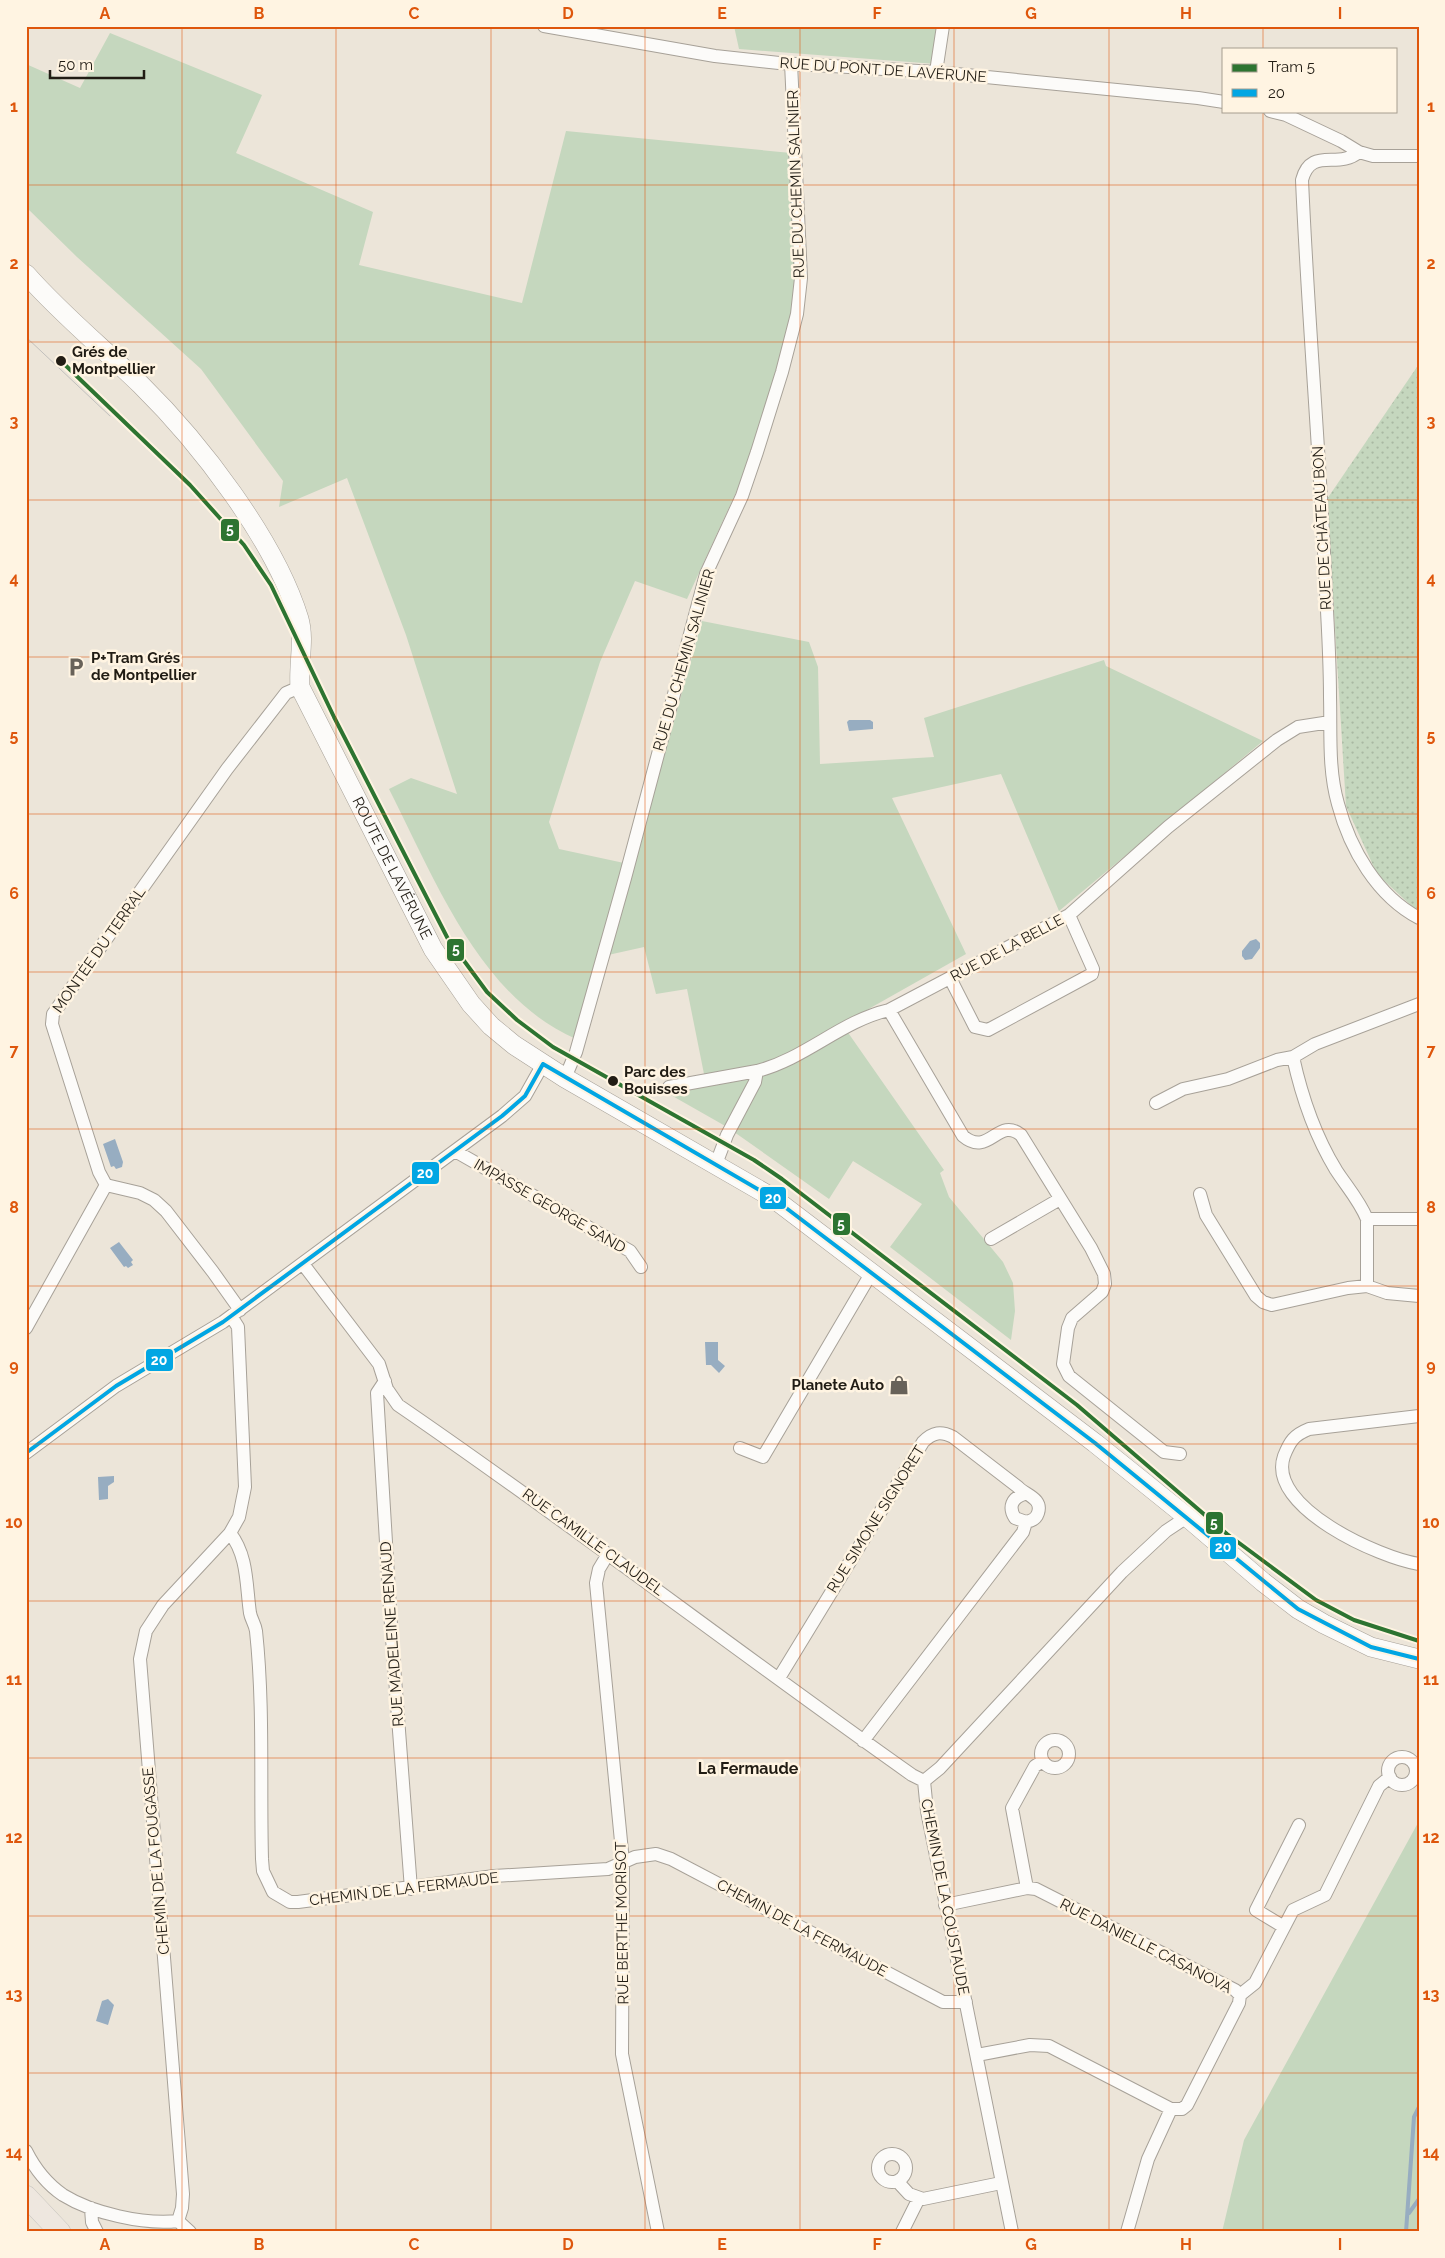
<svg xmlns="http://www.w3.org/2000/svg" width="1445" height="2258" viewBox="0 0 1445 2258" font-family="Raleway,sans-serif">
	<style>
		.green { fill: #c5d7be }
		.park { fill: url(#park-dots) }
		.water { fill: #97adc1 }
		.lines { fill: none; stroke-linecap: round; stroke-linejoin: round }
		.stream { stroke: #97adc1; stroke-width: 4 }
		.street-casing { stroke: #a7a198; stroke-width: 14 }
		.secondary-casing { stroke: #a7a198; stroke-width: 20 }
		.primary-casing { stroke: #c7c4be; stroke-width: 22 }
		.street { stroke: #fcfbf9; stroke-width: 12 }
		.secondary { stroke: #fcfbf9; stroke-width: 19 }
		.primary { stroke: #eee7df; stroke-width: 21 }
		.tram { stroke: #c2c0bd; stroke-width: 1 }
		.bus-1-casing { stroke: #fff4e2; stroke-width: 8 }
		.bus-1 { stroke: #02a6e3; stroke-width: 4 }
		.tram-1-casing { stroke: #fff4e2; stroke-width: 8 }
		.tram-1 { stroke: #2d7431; stroke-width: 4 }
		.grid { fill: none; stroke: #de560c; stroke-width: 1; stroke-opacity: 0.55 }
		.stop-dot { fill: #211c14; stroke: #fff4e2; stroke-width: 2 }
		.labels { text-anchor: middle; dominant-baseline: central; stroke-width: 5; stroke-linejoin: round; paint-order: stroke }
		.street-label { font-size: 15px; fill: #211c14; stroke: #fff4e2 }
		.stop-label { font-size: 15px; font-weight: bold; fill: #211c14; stroke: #fff4e2; text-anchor: start }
		.poi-label { font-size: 15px; font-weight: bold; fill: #211c14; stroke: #fff4e2; text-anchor: start }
		.neighbourhood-label { font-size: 16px; font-weight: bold; fill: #211c14; stroke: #fff4e2 }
		.line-badge { stroke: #fff4e2; stroke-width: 2 }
		.badge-label { font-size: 14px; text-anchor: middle; font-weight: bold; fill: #fff }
		.neatline { fill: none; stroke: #de560c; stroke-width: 2 }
		.grid-label { font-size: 16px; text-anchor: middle; font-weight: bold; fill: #de560c }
	</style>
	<defs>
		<pattern id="park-dots" width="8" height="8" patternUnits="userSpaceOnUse" patternTransform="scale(1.25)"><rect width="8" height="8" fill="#c5d7be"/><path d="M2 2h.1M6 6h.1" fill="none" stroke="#a9b8a2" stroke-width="1.8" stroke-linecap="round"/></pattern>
	</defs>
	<rect width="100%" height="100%" fill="#ece5d9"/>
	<!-- green -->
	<path class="green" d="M 734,26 L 941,26 L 936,64 L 739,49 Z
		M 110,33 L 262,95 L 236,153 L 373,212 L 359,265 L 522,303 L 566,131 L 791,153 L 797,277 L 787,340 L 743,477 L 687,599 L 635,581 L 600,662 L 549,822 L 559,849 L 624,863 L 576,1039 C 479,997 434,877 389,789 L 411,778 L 457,794 L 406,635 L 347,478 L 279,507 L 283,481 L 201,369 L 77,257 L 26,207 L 26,64 L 80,88 Z
		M 702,621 L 809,642 L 818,667 L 820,764 L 934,757 L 924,718 L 1104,660 L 1106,666 L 1263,741 L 1059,911 L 1001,774 L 892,798 L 966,954 L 842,1024 L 944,1170 L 940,1173 L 949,1197 L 1003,1262 L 1013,1283 L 1015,1311 L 1011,1340 L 890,1247 L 922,1204 L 853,1161 L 829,1199 L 727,1127 L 669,1094 L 706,1084 L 687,989 L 656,994 L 644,947 L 608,955 Z
		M 1419,1821 L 1419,2232 L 1222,2232 L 1244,2140 Z"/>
	<!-- park -->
	<path class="park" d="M 1419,364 L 1419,913 L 1377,874 L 1346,806 L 1327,499 Z"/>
	<!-- water -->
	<path class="water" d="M 849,720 L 870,720 L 873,722 L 873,729 L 849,731 L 847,722 Z
		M 1256,939 L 1260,943 L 1260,948 L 1252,959 L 1245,960 L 1242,956 L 1242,951 L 1250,941 Z
		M 115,1139 L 123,1162 L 122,1167 L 116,1169 L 114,1166 L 111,1167 L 103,1144 Z
		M 119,1242 L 133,1260 L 131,1262 L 133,1265 L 128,1268 L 126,1266 L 124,1267 L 110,1248 Z
		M 705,1342 L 718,1342 L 718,1360 L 725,1366 L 719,1373 L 711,1365 L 706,1365 Z
		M 114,1476 L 114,1482 L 108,1486 L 108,1499 L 99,1500 L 98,1477 Z
		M 108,1999 L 114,2005 L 108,2025 L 96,2021 L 102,2001 Z"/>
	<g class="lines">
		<!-- stream -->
		<path class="stream" d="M 1409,2213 L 1419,2199
			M 1406,2232 L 1414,2117 L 1419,2107"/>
		<defs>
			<path id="street" d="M 544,26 L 715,56 L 779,63 L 936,72 L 1198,98 L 1224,102
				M 936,72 L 943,26
				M 1270,111 L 1286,115 L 1341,141 L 1359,152 L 1373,156 L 1419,156
				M 1359,152 C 1338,170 1311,146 1302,180 C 1308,318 1320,455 1326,593 C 1328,627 1330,662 1330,697 C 1331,733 1328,769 1338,804 C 1350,849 1377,896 1419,918
				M 950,978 L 975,1027 L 988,1030 L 1092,974 L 1093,969 L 1069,915
				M 889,1010 L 963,1136 C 989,1158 998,1116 1021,1135 L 1091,1248 L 1104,1274 L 1105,1284 L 1102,1292 L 1072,1318 L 1068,1328 L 1063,1364 L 1069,1376 L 1164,1452 L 1180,1454
				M 1293,1057 C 1302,1098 1314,1134 1336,1170 C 1347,1187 1359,1200 1367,1219 L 1419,1219
				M 565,1078 L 576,1052 L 625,878 L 706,574 L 742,496 L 757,452 L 782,372 L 797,314 L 801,278 L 791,63
				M 669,1087 L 757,1071
				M 1156,1103 L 1183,1089 L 1228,1079 L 1277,1060 L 1293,1057 L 1315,1044 L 1419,1004
				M 455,1151 L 630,1251 L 641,1267
				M 716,1164 L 727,1135 L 755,1082 L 757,1071 C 805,1059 841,1021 889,1010 L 1069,915 L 1168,827 L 1277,740 L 1298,727 L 1330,722
				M 106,1185 L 99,1172 L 52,1024 L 53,1014 L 227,769 L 286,693 L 300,687
				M 106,1185 L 140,1193 L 154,1200 L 166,1211 L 213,1272 L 240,1310
				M 1200,1194 L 1206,1215 L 1256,1296 L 1263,1302 L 1272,1305 L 1348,1288 L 1367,1286 L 1367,1219
				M 991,1239 L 1060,1199
				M 303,1264 L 379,1364 L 387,1389 L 398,1405 C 572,1524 739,1653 912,1775 L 924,1781
				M 1367,1286 L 1387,1293 L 1419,1296
				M 231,1316 L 238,1327 L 245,1487 L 239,1517 L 230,1533 C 248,1556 246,1585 250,1613 C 251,1619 255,1624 256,1631 C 264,1706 260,1783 262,1859 L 263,1871 L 273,1892 L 290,1902 L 298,1902 L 494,1876 L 608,1869 L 635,1857 L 656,1854 L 671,1859 L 943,2002 L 966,2002
				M 26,1328 L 106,1185
				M 385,1381 L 377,1393 L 391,1625 L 411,1889
				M 1419,1416 L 1309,1429 C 1294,1435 1290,1441 1284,1456 C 1266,1507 1380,1558 1419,1564
				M 740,1448 L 763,1457 L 872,1272
				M 26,1453 L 116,1386 L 223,1322 L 502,1116 L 525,1096 L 543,1064
				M 608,1554 L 599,1569 L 596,1583 L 623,1862 L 622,2054 L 658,2232
				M 779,1678 L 923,1442 C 933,1432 941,1431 953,1437 L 1018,1487 C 1025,1495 1043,1498 1038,1513 C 1036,1519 1032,1521 1026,1522 L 1015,1518 C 1008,1507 1012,1498 1024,1494
				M1041 1754a14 14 0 1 1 28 0a14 14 0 1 1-28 0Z
				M 863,1741 L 1023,1532 L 1026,1522
				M1388 1771a14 14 0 1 1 28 0a14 14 0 1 1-28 0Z
				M 924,1781 L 927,1811 L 1012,2232
				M 924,1781 L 940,1768 L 1122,1572 L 1166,1531 L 1187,1517
				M 1027,1888 L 1012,1808 L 1035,1766 L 1043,1761
				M 945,1905 L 1027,1888 L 1036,1889 L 1235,1990 L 1240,1995 L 1239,2003 L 1187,2105 L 1182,2109 L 1171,2109 L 1049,2046 L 1030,2045 L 977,2055
				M 1284,1927 L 1256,1910 L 1299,1825
				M 1240,1995 L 1255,1983 L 1293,1910 L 1325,1895 L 1379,1786 L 1390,1777
				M 26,2151 C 35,2169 47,2184 63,2195 C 92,2213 144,2225 178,2221 L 190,2232
				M878 2168a14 14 0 1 1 28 0a14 14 0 1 1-28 0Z
				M 897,2181 L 909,2194 L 923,2199 L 1001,2183
				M 91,2208 L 92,2222 L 97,2232
				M 178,2221 L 182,2208 L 183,2194 L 140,1659 L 146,1631 L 163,1605 L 230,1533
				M 902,2232 L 919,2198
				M 1127,2232 L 1148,2159 L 1171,2109"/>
			<g id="secondary">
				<path id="s1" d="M 26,274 C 61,314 103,348 141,385 C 199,442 275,540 299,619 C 305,640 298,664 300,687 L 433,949 L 471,1004 L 491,1026 L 514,1045 L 565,1078 L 773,1198 L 1095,1443 L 1187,1517 L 1263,1582 L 1298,1609 L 1324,1624 L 1371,1647 L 1419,1659"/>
			</g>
			<path id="primary" d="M 26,2196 L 60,2232"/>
		</defs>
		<!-- street casing -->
		<use href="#street" class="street-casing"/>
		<!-- secondary casing -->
		<use href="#secondary" class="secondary-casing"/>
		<!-- primary casing -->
		<use href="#primary" class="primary-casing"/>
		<!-- street -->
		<use href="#street" class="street"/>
		<!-- secondary -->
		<use href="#secondary" class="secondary"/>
		<!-- primary -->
		<use href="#primary" class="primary"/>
		<!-- tram -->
		<path class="tram" d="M 26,337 L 110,416"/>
		<defs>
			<path id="bus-1" d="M 543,1064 L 773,1198 L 1095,1443 L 1298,1609 L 1371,1647 L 1419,1659
				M 26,1453 L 116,1386 L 223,1322 L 502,1116 L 525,1096 L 543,1064"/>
		</defs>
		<!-- bus-1 casing -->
		<use href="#bus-1" class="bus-1-casing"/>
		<!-- bus-1 -->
		<use href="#bus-1" class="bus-1"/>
		<defs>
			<path id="tram-1" d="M 61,361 L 190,485 L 244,545 L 271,585 L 334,717 L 448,939 L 487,992 L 517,1020 L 553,1047 L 754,1160 L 782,1179 L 1077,1405 L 1227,1534 L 1316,1600 L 1354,1620 L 1419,1641"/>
		</defs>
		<!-- tram-1 casing -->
		<use href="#tram-1" class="tram-1-casing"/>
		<!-- tram-1 -->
		<use href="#tram-1" class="tram-1"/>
	</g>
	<!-- grid -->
	<path class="grid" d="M 182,26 L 182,2232M 336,26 L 336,2232M 491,26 L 491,2232M 645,26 L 645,2232M 800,26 L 800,2232M 954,26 L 954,2232M 1109,26 L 1109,2232M 1263,26 L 1263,49M 1263,111 L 1263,2232M 26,185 L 1419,185M 26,342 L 1419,342M 26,500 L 1419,500M 26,657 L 1419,657M 26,814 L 1419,814M 26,972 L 1419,972M 26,1129 L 1419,1129M 26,1286 L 1419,1286M 26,1444 L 1419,1444M 26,1601 L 1419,1601M 26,1758 L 1419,1758M 26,1916 L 1419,1916M 26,2073 L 1419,2073"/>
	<!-- icons -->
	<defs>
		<symbol id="parking-bare" viewBox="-9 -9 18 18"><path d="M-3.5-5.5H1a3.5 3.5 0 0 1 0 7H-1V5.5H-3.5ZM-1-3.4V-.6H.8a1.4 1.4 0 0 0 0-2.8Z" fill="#686259" stroke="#fff4e2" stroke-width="2.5" paint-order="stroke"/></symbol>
		<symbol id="shop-bare" viewBox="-9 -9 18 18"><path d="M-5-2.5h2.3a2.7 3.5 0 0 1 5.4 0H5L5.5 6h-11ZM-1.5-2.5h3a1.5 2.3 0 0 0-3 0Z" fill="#686259" stroke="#fff4e2" stroke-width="2.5" paint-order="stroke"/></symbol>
	</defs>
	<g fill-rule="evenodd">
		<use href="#parking-bare" x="62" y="653" width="28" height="28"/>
		<use href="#shop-bare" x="885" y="1371" width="28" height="28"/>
	</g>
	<!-- markers -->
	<g class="stop-dot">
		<circle cx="61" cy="361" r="6"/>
		<circle cx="613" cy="1081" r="6"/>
	</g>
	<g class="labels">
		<!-- street labels -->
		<g class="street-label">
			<text transform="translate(883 70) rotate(4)">RUE DU PONT DE LAVÉRUNE</text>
			<text transform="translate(796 184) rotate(-92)">RUE DU CHEMIN SALINIER</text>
			<text transform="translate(1322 528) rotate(-93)">RUE DE CHÂTEAU BON</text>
			<text transform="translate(684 660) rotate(-74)">RUE DU CHEMIN SALINIER</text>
			<text stroke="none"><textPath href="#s1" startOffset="716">ROUTE DE LAVÉRUNE</textPath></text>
			<text transform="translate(1007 948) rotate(-28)">RUE DE LA BELLE</text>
			<text transform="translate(99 950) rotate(-55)">MONTÉE DU TERRAL</text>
			<text transform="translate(550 1206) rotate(30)">IMPASSE GEORGE SAND</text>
			<text transform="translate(876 1519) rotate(-58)">RUE SIMONE SIGNORET</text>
			<text transform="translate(593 1542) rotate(36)">RUE CAMILLE CLAUDEL</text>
			<text transform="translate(392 1634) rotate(-94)">RUE MADELEINE RENAUD</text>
			<text transform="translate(156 1861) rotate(-95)">CHEMIN DE LA FOUGASSE</text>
			<text transform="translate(404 1889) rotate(-7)">CHEMIN DE LA FERMAUDE</text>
			<text transform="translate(945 1897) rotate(79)">CHEMIN DE LA COUSTAUDE</text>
			<text transform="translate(622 1923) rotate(-91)">RUE BERTHE MORISOT</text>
			<text transform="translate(802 1928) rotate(28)">CHEMIN DE LA FERMAUDE</text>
			<text transform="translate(1146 1946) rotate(27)">RUE DANIELLE CASANOVA</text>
		</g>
		<!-- stop labels -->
		<g class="stop-label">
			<text x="72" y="352">Grés de<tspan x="72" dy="17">Montpellier</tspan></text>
			<text x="624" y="1072">Parc des<tspan x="624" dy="17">Bouisses</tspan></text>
		</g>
		<!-- poi labels -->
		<g class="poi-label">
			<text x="91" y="658">P+Tram Grés<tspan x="91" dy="17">de Montpellier</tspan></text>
			<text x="884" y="1385" text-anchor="end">Planete Auto</text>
		</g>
		<!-- neighbourhood labels -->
		<g class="neighbourhood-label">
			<text x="748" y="1768">La Fermaude</text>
		</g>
	</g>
	<g class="line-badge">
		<rect x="220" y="518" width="20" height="24" rx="5" fill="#2d7431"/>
		<rect x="446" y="938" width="19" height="24" rx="5" fill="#2d7431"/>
		<rect x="411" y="1161" width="29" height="24" rx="5" fill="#02a6e3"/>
		<rect x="759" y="1186" width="28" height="24" rx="5" fill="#02a6e3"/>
		<rect x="832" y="1212" width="19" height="24" rx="5" fill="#2d7431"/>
		<rect x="145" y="1348" width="29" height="24" rx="5" fill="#02a6e3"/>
		<rect x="1205" y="1511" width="19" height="24" rx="5" fill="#2d7431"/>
		<rect x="1209" y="1536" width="28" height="24" rx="5" fill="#02a6e3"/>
	</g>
	<g class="badge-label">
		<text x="230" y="534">5</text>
		<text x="456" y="954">5</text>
		<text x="425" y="1178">20</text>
		<text x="773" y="1203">20</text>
		<text x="841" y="1229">5</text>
		<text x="159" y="1365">20</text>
		<text x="1214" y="1528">5</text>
		<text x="1223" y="1552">20</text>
	</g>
	<!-- border -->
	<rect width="1445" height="2258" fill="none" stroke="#fff4e2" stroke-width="55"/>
	<!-- legend -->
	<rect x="1222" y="48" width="175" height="65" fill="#fff4e2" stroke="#a69e90"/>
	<rect x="1232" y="64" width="25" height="8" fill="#2d7431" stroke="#a69e90"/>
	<text x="1268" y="72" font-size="15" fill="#211c14">Tram 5</text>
	<rect x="1232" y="89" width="25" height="8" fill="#02a6e3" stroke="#a69e90"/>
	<text x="1268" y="98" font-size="15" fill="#211c14">20</text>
	<!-- scale -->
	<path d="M50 70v8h94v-8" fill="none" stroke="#211c14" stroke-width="2.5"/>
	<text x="58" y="70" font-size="15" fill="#211c14" stroke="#fff4e2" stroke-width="4" paint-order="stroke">50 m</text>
	<rect x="28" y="28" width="1390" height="2202" class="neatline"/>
	<g class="grid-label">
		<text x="105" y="19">A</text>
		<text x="259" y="19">B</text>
		<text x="414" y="19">C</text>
		<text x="568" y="19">D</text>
		<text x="722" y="19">E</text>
		<text x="877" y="19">F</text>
		<text x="1031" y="19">G</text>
		<text x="1186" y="19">H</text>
		<text x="1340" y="19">I</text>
		<text x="14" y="112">1</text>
		<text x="1431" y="112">1</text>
		<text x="14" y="269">2</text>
		<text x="1431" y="269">2</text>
		<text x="14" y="427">3</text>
		<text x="1431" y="427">3</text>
		<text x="14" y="584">4</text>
		<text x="1431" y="584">4</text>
		<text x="14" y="741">5</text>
		<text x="1431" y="741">5</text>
		<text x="14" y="899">6</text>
		<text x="1431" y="899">6</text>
		<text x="14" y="1056">7</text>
		<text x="1431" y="1056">7</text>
		<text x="14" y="1213">8</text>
		<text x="1431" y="1213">8</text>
		<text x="14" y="1371">9</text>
		<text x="1431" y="1371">9</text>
		<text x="14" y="1528">10</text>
		<text x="1431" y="1528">10</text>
		<text x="14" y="1685">11</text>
		<text x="1431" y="1685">11</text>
		<text x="14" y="1843">12</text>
		<text x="1431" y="1843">12</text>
		<text x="14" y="2000">13</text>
		<text x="1431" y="2000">13</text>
		<text x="14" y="2158">14</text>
		<text x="1431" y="2158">14</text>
		<text x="105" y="2250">A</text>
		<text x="259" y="2250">B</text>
		<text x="414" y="2250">C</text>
		<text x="568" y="2250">D</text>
		<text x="722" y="2250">E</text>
		<text x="877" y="2250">F</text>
		<text x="1031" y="2250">G</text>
		<text x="1186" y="2250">H</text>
		<text x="1340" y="2250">I</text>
	</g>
</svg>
